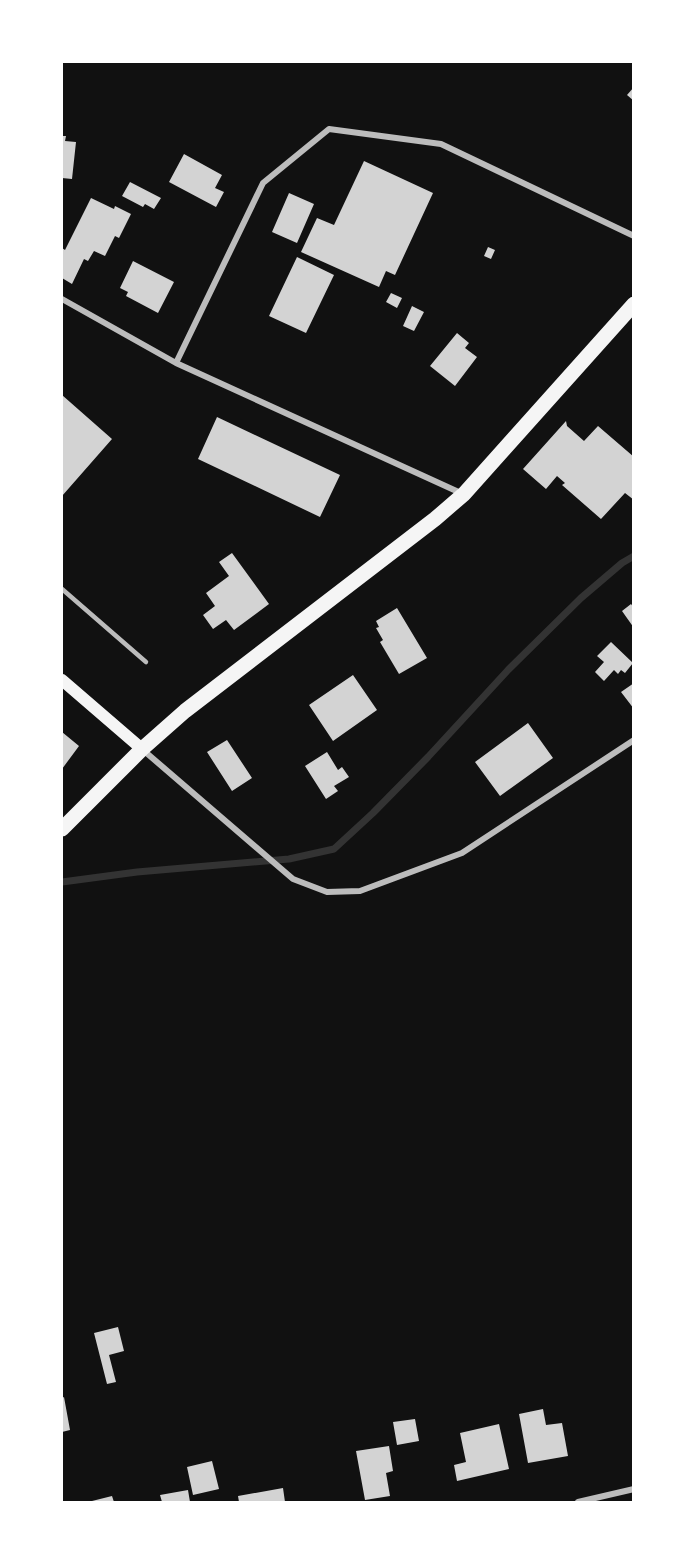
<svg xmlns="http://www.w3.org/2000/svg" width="695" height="1564" viewBox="0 0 695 1564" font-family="'IBM Plex Sans',sans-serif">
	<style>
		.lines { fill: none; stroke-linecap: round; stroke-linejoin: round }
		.stream { stroke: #333; stroke-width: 7 }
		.building { fill: #d3d3d3 }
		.service { stroke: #bcbcbc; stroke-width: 4.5 }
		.minor { stroke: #bcbcbc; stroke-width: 6 }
		.secondary { stroke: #f5f5f5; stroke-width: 12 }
		.primary { stroke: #f5f5f5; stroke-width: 15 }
	</style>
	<rect width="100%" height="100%" fill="#111"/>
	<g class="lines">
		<!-- stream -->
		<path class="stream" d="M 62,882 L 137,872 L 289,859 L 334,849 L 373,813 L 428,757 L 508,670 L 581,598 L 622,563 L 634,556"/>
	</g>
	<!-- building -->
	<path class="building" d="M 634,87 L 634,101 L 627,95 Z
		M 62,136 L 66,136 L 65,141 L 76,142 L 72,179 L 62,178 Z
		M 184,154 L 222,175 L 215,188 L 224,192 L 216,207 L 169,182 Z
		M 364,161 L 433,193 L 395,275 L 386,271 L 379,287 L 301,252 L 317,218 L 334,225 Z
		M 130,182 L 161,198 L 154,209 L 145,204 L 143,207 L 122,196 Z
		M 289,193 L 314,204 L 297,243 L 272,232 Z
		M 91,198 L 114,209 L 115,206 L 131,214 L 119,238 L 115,236 L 105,256 L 94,251 L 88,261 L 84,259 L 72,284 L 62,278 L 62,248 L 65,250 Z
		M 488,247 L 495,250 L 491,259 L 484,256 Z
		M 297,257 L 334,275 L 306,333 L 269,316 Z
		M 133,261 L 174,282 L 158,313 L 126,296 L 128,292 L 120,288 Z
		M 391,293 L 402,298 L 397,308 L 386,302 Z
		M 412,306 L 424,312 L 414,331 L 403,326 Z
		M 457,333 L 469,343 L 465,348 L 477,357 L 455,386 L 430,366 Z
		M 62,395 L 112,439 L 62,496 Z
		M 217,417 L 340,475 L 320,517 L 198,459 Z
		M 566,421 L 567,426 L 584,441 L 598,426 L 634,457 L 634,500 L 625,493 L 601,519 L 562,485 L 565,483 L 557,476 L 546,489 L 523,469 Z
		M 232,553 L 269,604 L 234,630 L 226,620 L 213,629 L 203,615 L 215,606 L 206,593 L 229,576 L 219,562 Z
		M 631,604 L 634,608 L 634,628 L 622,611 Z
		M 397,608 L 427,658 L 399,674 L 380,642 L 383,640 L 376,628 L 379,627 L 376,621 Z
		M 611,642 L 633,663 L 625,673 L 621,670 L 618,674 L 614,670 L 604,681 L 595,672 L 604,662 L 597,656 Z
		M 353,675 L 377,710 L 333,741 L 309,705 Z
		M 634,683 L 634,709 L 621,692 Z
		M 528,723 L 553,758 L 500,796 L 475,762 Z
		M 62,732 L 79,746 L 62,769 Z
		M 227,740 L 252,778 L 232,791 L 207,752 Z
		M 327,752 L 338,770 L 342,767 L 349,777 L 334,786 L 338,791 L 326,799 L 305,766 Z
		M 118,1327 L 124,1351 L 109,1355 L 116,1382 L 107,1384 L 94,1333 Z
		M 64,1397 L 70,1430 L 62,1432 L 62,1398 Z
		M 543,1409 L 546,1425 L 562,1423 L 568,1456 L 528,1463 L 519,1414 Z
		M 415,1419 L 419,1441 L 397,1445 L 393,1422 Z
		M 499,1424 L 509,1469 L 457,1481 L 454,1465 L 466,1462 L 460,1433 Z
		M 389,1446 L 393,1471 L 386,1473 L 390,1496 L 365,1500 L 356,1451 Z
		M 212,1461 L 219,1489 L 193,1495 L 187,1467 Z
		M 283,1488 L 285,1502 L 239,1502 L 238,1496 Z
		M 188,1490 L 190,1502 L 162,1502 L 160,1495 Z
		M 112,1496 L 114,1502 L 88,1502 Z"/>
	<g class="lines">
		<!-- service -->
		<path class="service" d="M 62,589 L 146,662"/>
		<!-- minor -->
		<path class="minor" d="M 62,299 L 176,363 L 463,494
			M 176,363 L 263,183 L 329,129 L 441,144 L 634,236
			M 143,750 L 293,879 L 327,892 L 360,891 L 462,853 L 634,740
			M 578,1502 L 634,1489"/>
		<!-- secondary -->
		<path class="secondary" d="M 62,680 L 142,749"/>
		<!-- primary -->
		<path class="primary" d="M 62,829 L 142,749 L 185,711 L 435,519 L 464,494 L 634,304"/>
	</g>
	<!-- border -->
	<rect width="695" height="1564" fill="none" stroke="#ffffff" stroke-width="126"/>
</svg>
